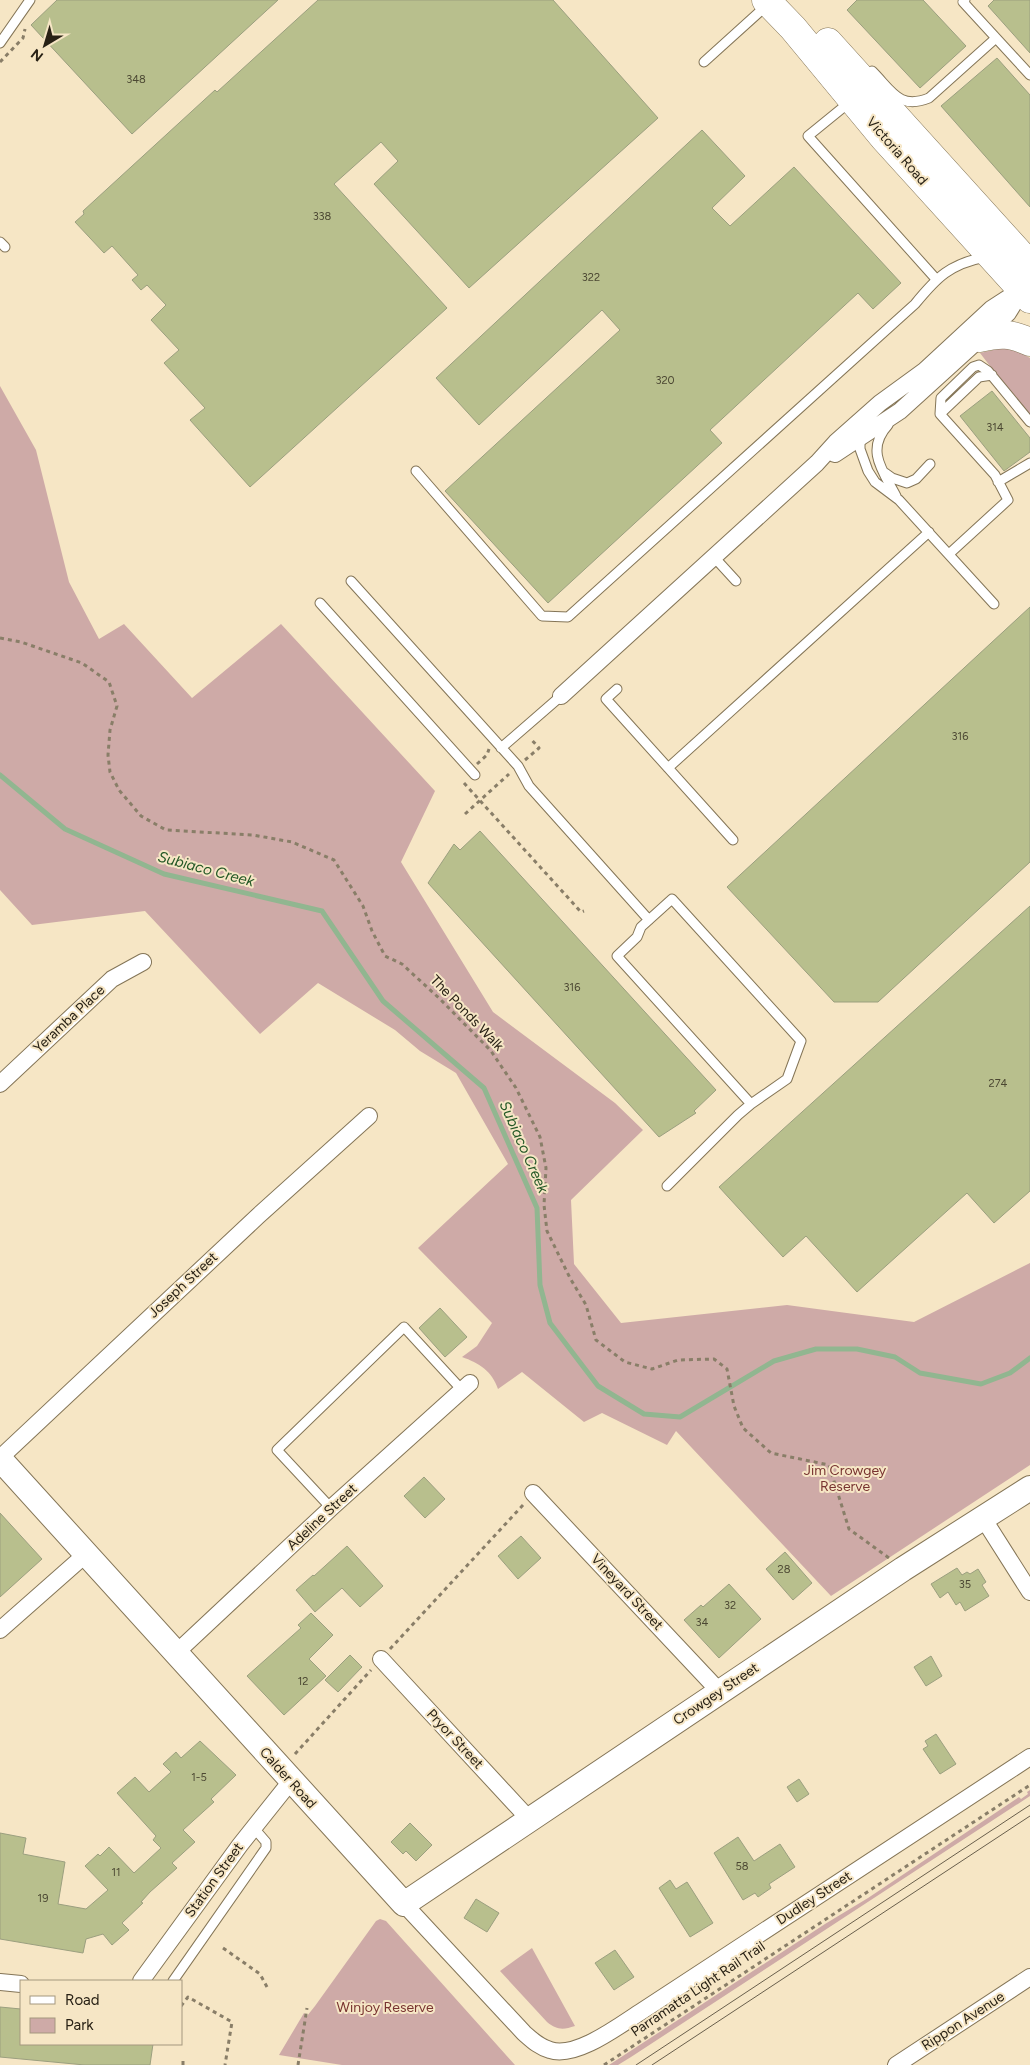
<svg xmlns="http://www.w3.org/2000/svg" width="1030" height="2065" viewBox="0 0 1030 2065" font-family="Figtree,sans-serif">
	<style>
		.green { fill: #ceaaa7 }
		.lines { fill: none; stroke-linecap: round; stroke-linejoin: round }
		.stream { stroke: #91b690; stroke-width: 5 }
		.building { fill: #b8bf8d; stroke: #9b9f7f }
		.lane-casing { stroke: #847557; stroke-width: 11 }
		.street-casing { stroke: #847557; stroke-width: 18 }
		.secondary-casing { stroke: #847557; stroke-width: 26 }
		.highway-casing { stroke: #847557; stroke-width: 29 }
		.path { stroke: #897e68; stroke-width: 3; stroke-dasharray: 4 4; stroke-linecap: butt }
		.lane { stroke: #fff; stroke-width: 9 }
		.street { stroke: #fff; stroke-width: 16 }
		.secondary { stroke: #fff; stroke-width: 24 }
		.highway { stroke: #fff; stroke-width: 28 }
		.tram { stroke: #695f4c; stroke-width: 1 }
		.labels { text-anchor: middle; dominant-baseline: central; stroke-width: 4; stroke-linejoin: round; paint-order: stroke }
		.number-label { font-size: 11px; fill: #4c4833 }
		.street-label { font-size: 14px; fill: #282115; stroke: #f6e6c5 }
		.park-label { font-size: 14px; fill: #783330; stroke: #f6e6c5 }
		.water-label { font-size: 15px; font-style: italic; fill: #245826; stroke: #f6e6c5 }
	</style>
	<rect width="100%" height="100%" fill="#f6e6c5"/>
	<!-- green -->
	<path class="green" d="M 1012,348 L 1030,358 L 1030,418 L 980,353 L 997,349 Z
		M 0,386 L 36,450 L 69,582 L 99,639 L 124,624 L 192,698 L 281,624 L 435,791 L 401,862 L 493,1012 L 615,1103 L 643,1130 L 571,1200 L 574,1264 L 621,1323 L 787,1305 L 914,1322 L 1030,1263 L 1030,1465 L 831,1596 L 676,1431 L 667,1445 L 602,1413 L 584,1422 L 522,1372 L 498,1389 C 492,1371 479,1363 462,1357 L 477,1346 L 492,1323 L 418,1248 L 508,1164 L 456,1073 L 420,1051 L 395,1030 L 318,983 L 260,1034 L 145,911 L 32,925 L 0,890 Z
		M 1030,1790 L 1030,1796 L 631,2057 L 618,2065 L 609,2065 L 825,1924 L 868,1898 L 1019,1797 L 1021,1799 L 1028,1794 L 1027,1792 Z
		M 380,1919 L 386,1921 L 515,2065 L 342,2065 L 279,2055 L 304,2013 L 307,2016 L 315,2006 L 376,1921 Z
		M 532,1948 L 575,2026 C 563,2030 557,2030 547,2022 L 500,1971 Z"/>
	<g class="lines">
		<!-- stream -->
		<path class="stream" d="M 0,775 L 65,829 L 164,874 L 322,911 L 383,1001 L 484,1088 L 537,1208 L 540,1285 L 550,1323 L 598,1386 L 644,1414 L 680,1417 L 774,1361 L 816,1349 L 857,1349 L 895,1357 L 920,1373 L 981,1384 L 1010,1373 L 1030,1358"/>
	</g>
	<!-- building -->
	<path class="building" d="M 57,0 L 278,0 L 132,134 L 31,25 Z
		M 318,0 L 553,0 L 658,118 L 469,288 L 374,184 L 398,161 L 381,142 L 334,184 L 447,308 L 250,487 L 190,420 L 205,408 L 164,363 L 179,350 L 151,320 L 166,305 L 147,285 L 141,290 L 132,280 L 138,275 L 112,246 L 104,253 L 75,222 L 84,214 L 83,211 L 215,90 L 217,92 Z
		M 857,0 L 923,0 L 966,46 L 920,88 L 847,10 Z
		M 994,0 L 1030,0 L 1030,53 L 988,6 Z
		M 997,58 L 1030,95 L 1030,207 L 941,106 Z
		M 702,130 L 745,176 L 712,208 L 730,226 L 794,167 L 901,283 L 873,309 L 858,293 L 710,430 L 722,443 L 548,603 L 445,491 L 620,330 L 602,310 L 479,425 L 436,378 Z
		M 992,391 L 1030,438 L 1030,452 L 1004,471 L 960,416 Z
		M 1030,607 L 1030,862 L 878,1002 L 834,1002 L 727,887 Z
		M 480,831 L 716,1090 L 694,1111 L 696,1113 L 659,1137 L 428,883 L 454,844 L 460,850 Z
		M 1030,906 L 1030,1191 L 994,1223 L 967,1193 L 857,1292 L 806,1236 L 783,1257 L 719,1187 Z
		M 440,1308 L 467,1337 L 445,1357 L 419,1328 Z
		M 424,1477 L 445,1499 L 425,1518 L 404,1496 Z
		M 0,1513 L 42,1559 L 0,1597 Z
		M 521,1536 L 541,1558 L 518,1579 L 498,1556 Z
		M 347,1546 L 383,1586 L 360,1607 L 342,1588 L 315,1612 L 296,1590 L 313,1575 L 314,1576 Z
		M 785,1552 L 812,1583 L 793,1600 L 766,1569 Z
		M 957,1568 L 962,1575 L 967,1572 L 970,1574 L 978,1569 L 986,1582 L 982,1585 L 989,1596 L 965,1611 L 960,1602 L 956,1605 L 948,1592 L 940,1598 L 931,1584 Z
		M 729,1584 L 761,1619 L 719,1658 L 684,1620 L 701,1605 L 703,1607 Z
		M 311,1613 L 333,1635 L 309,1659 L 326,1676 L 284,1715 L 247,1676 L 301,1628 L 298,1625 Z
		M 350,1655 L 362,1667 L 338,1692 L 325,1680 Z
		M 931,1656 L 942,1676 L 926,1686 L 914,1667 Z
		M 936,1734 L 956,1764 L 940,1774 L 923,1749 L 928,1746 L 925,1741 Z
		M 200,1741 L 236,1775 L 211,1799 L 214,1802 L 183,1830 L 195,1842 L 172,1863 L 177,1868 L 150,1892 L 141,1902 L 143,1903 L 122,1923 L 129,1930 L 112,1945 L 103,1934 L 86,1939 L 83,1953 L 0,1939 L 0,1833 L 26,1838 L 23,1854 L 65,1862 L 58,1904 L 86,1909 L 108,1890 L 85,1866 L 98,1854 L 100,1856 L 109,1847 L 134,1873 L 161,1848 L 153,1840 L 156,1836 L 117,1793 L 135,1777 L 149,1792 L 171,1772 L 163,1764 L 176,1752 L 181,1758 Z
		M 799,1779 L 809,1794 L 797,1802 L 787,1787 Z
		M 410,1823 L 432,1845 L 416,1861 L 406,1851 L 403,1854 L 391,1842 Z
		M 738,1837 L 754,1861 L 780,1844 L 795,1867 L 769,1884 L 771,1888 L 758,1897 L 755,1893 L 743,1900 L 714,1853 Z
		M 670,1880 L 676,1889 L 687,1882 L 713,1923 L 690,1937 L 659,1888 Z
		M 476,1899 L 499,1913 L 487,1932 L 464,1918 Z
		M 615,1950 L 634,1977 L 614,1990 L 595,1963 Z
		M 0,2007 L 21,2009 L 21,2044 L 153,2044 L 150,2065 L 85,2065 L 0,2057 Z"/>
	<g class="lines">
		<defs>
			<path id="lane" d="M 965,0 L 963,2 L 1030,75
				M 0,43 L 30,0
				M 704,62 L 767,5
				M 872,71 C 892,91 899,110 929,98 L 996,38
				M 851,101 L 808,136 L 936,279
				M 0,242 L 5,247
				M 940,414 L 979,377 L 992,375
				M 888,425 C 865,450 883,471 896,496
				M 860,437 L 860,449 L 868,471 L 875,482 L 899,500 L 994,604
				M 416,471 L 542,616 L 568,617 L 915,304 C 937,277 950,264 985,257
				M 885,473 L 892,478 L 907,483 L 916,479 L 930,464
				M 998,482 L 1030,463
				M 949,554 L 1008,500 L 995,475 L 940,414 L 941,398 L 973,367 L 979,365 L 988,371 L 1030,422
				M 714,557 L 736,581
				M 351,581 L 518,766 L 529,786 L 649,920
				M 320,603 L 475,775
				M 617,689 L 606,699 L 733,840
				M 501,748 L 561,696
				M 668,768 L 929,532
				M 667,1186 L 738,1115 L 751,1104 L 787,1079 L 801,1041 L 672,899 L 641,927 L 637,937 L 617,956 L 751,1104
				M 331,1508 L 277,1450 L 404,1327 L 462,1390
				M 173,1981 L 266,1848 L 266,1842 L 253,1827"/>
			<path id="street" d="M 835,454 L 900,411 L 1008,313 L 1021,292
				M 561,696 L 817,463 L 836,442 L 880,403 L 924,371 L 991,309 L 1028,285
				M 0,1084 L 112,979 L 143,962
				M 0,1458 L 258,1216 L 369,1116
				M 533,1493 L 720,1692
				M 983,1518 L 1030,1592
				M 0,1630 L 85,1555
				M 176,1653 L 331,1508 L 470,1383
				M 381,1659 L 529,1819
				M 404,1904 L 524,2033 C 532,2040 539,2047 550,2050 C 576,2059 620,2025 642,2011 L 1030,1757
				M 141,1981 L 240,1845 L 291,1781
				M 0,1982 L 21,1984
				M 896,2065 L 1030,1977"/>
			<path id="secondary" d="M 0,1459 L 404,1904 L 903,1569 L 1030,1488"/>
			<path id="highway" d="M 766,0 L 793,28 L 884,138 L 1030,299
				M 828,42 L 1030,265
				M 979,338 C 1001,333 1010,333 1030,342"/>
		</defs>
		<!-- lane casing -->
		<use href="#lane" class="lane-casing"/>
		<!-- street casing -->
		<use href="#street" class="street-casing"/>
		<!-- secondary casing -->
		<use href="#secondary" class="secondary-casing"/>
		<!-- highway casing -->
		<use href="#highway" class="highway-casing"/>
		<!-- path -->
		<path class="path" d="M 0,62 L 23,38 L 25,29
			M 0,638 L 21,642 L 82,663 L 109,682 L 117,706 L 110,730 L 108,755 L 110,772 L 119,790 L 141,816 L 166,830 L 253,835 L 292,842 L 334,860 L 363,906 L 372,931 L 385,956 L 402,964 L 440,999 L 491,1051 L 516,1088 L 540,1137 L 546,1168 L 544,1205 L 547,1231 L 570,1278 L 586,1305 L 596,1340 L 625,1362 L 652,1369 L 678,1360 L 714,1359 L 727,1369 L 734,1406 L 743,1428 L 771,1453 L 829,1465 L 849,1529 L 889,1558
			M 525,760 L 539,748 L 530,738
			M 477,764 L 487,755 L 489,749
			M 464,783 L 581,912 L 584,911
			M 465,814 L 509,774
			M 390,1649 L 523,1505
			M 295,1754 L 371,1670
			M 223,1948 L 260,1974 L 267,1987
			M 181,2006 L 188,1997 L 232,2022 L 225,2065
			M 183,2065 L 183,2058
			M 298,2065 L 307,2008
			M 604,2065 L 1030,1785"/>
		<!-- lane -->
		<use href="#lane" class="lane"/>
		<!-- street -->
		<use href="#street" class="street"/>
		<!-- secondary -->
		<use href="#secondary" class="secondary"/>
		<!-- highway -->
		<use href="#highway" class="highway"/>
		<!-- tram -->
		<path class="tram" d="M 636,2065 L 1030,1805
			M 652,2065 L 1030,1816"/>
	</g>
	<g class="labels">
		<!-- number labels -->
		<g class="number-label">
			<text x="136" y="79">348</text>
			<text x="322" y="216">338</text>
			<text x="591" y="277">322</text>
			<text x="665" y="380">320</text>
			<text x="995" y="427">314</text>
			<text x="960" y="736">316</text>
			<text x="572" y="987">316</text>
			<text x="998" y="1083">274</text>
			<text x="784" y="1569">28</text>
			<text x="965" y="1584">35</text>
			<text x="730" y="1605">32</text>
			<text x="702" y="1622">34</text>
			<text x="303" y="1681">12</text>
			<text x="199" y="1777">1-5</text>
			<text x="742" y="1866">58</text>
			<text x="116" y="1872">11</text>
			<text x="43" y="1898">19</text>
		</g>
		<!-- street labels -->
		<g class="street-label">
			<text transform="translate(897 151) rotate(49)">Victoria Road</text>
			<text transform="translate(467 1013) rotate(46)">The Ponds Walk</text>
			<text transform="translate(69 1019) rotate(-43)">Yeramba Place</text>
			<text transform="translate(183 1285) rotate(-43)">Joseph Street</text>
			<text transform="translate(322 1517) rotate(-43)">Adeline Street</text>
			<text transform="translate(627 1592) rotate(47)">Vineyard Street</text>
			<text transform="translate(716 1694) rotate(-34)">Crowgey Street</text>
			<text transform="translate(455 1739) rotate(47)">Pryor Street</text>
			<text transform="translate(288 1778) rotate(48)">Calder Road</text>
			<text transform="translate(214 1880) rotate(-54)">Station Street</text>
			<text transform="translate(814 1898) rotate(-33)">Dudley Street</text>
			<text transform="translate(698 1989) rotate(-34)">Parramatta Light Rail Trail</text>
			<text transform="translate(963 2021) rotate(-33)">Rippon Avenue</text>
		</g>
		<!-- park labels -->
		<g class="park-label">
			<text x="845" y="1470">Jim Crowgey<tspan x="845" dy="16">Reserve</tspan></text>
			<text x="385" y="2007">Winjoy Reserve</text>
		</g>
		<!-- water labels -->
		<g class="water-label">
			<text transform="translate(206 869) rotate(15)">Subiaco Creek</text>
			<text transform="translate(524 1147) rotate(66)">Subiaco Creek</text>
		</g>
	</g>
	<!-- legend -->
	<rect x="20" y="1980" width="162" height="65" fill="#f6e6c5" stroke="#a4977f"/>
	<rect x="30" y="1996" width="25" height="8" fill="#ffffff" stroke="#a4977f"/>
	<text x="65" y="2005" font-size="15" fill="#282115">Road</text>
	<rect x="30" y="2018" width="25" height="15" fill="#ceaaa7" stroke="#a4977f"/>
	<text x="65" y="2030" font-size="15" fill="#282115">Park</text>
	<!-- north arrow -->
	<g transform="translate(45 45) rotate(218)" stroke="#f6e6c5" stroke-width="4" paint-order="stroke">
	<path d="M0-4L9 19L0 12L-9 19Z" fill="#282115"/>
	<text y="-8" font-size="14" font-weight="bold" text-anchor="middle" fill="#282115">N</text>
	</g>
</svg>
